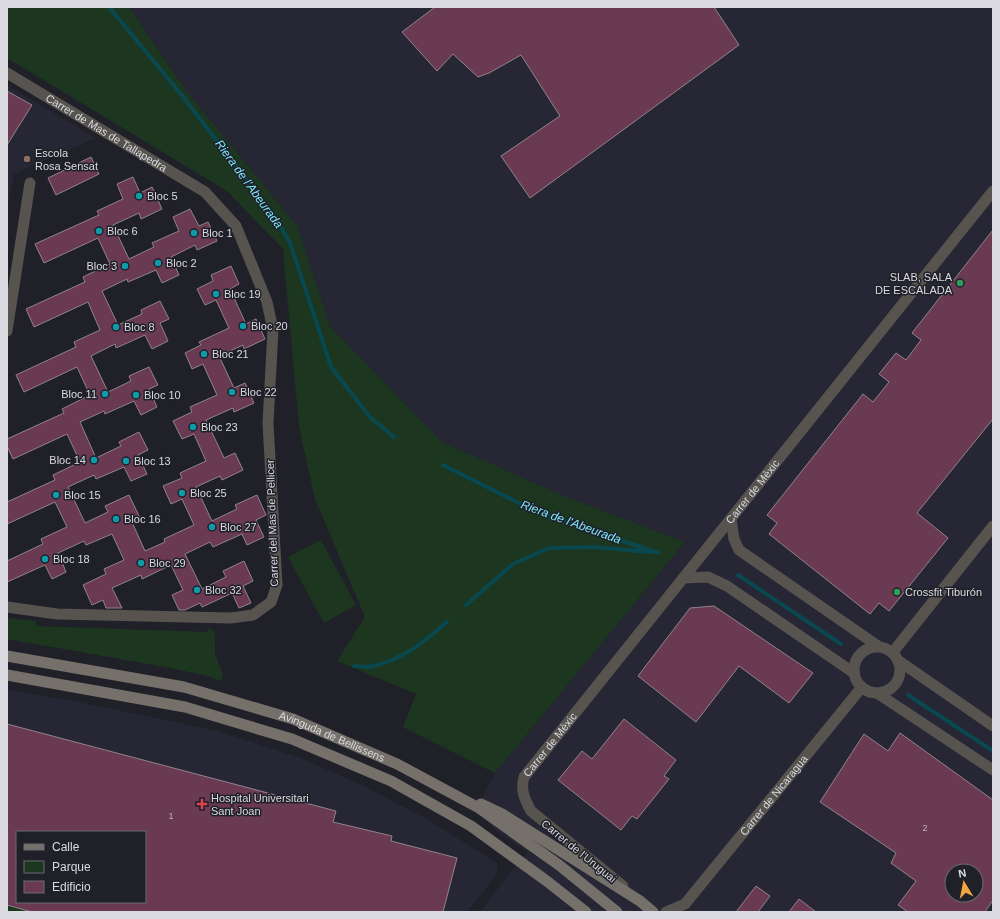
<svg xmlns="http://www.w3.org/2000/svg" width="1000" height="919" viewBox="0 0 1000 919" font-family="Arial,sans-serif">
	<style>
		.built { fill: #262635; fill-rule: evenodd }
		.green { fill: #1c3620 }
		.lines { fill: none; stroke-linecap: round; stroke-linejoin: round }
		.stream { stroke: #0a4850; stroke-width: 4 }
		.building { fill: #693a52; stroke: #91848a; fill-rule: evenodd }
		.minor { stroke: #57544f; stroke-width: 11 }
		.secondary { stroke: #75706a; stroke-width: 11 }
		.education-dot { fill: #8d6e63; stroke: #202029; stroke-width: 1.5 }
		.culture-dot { fill: #0f9aa8; stroke: #202029; stroke-width: 1.5 }
		.leisure-dot { fill: #2e9e5b; stroke: #202029; stroke-width: 1.5 }
		.health-dot { fill: #e0444e; stroke: #202029; stroke-width: 1.5 }
		.labels { text-anchor: middle; dominant-baseline: central; stroke-width: 3; stroke-linejoin: round; paint-order: stroke }
		.number-label { font-size: 9px; fill: #beb2bc }
		.street-label { font-size: 11px; fill: #dadae0; stroke: #202029 }
		.poi-label { font-size: 11px; fill: #dadae0; stroke: #202029; text-anchor: start }
		.water-label { font-size: 12px; font-style: italic; fill: #7ae9fb; stroke: #202029 }
	</style>
	<rect width="100%" height="100%" fill="#202029"/>
	<!-- built -->
	<path class="built" d="M 129,7 L 993,7 L 993,912 L 480,912 L 513,869 L 528,852 L 499,833 L 476,811 L 495,773 L 685,542 L 562,495 L 442,442 L 330,326 L 297,226 L 186,90 ZM 952,871 L 976,871 L 976,895 L 952,895 Z
		M 7,85 L 96,138 L 14,174 L 7,210 L 7,145 L 31,106 L 7,91 Z
		M 7,690 L 79,702 L 218,731 L 301,758 L 364,786 L 432,822 L 498,864 L 496,876 L 467,912 L 7,912 ZM 17,832 L 145,832 L 145,902 L 17,902 Z"/>
	<!-- green -->
	<path class="green" d="M 7,7 L 129,7 L 186,90 L 297,226 L 330,326 L 442,442 L 562,495 L 685,542 L 495,773 L 403,727 L 416,694 L 337,661 L 365,617 L 315,499 L 299,427 L 283,249 L 227,191 L 7,58 Z
		M 321,540 L 356,605 L 324,623 L 288,557 Z
		M 7,618 L 36,621 L 36,626 L 208,632 L 209,627 L 215,634 L 215,654 L 223,674 L 221,681 L 208,676 L 165,667 L 7,639 Z
		M 7,905 L 32,912 L 7,912 Z"/>
	<g class="lines">
		<!-- stream -->
		<path class="stream" d="M 109,7 L 180,93 L 274,215 L 290,243 L 331,367 L 370,417 L 394,437
			M 443,465 L 533,510 L 658,553
			M 738,575 L 841,644
			M 466,605 L 513,564 L 549,548 L 595,547 L 650,552
			M 354,666 C 360,666 367,668 373,666 C 402,660 425,641 447,622
			M 908,695 L 993,751"/>
	</g>
	<!-- building -->
	<path class="building" d="M 435,7 L 714,7 L 739,45 L 530,198 L 501,156 L 560,116 L 521,55 L 489,73 L 478,77 L 453,54 L 437,71 L 402,32 Z
		M 7,91 L 32,105 L 7,145 Z
		M 91,157 L 99,174 L 56,195 L 48,178 Z
		M 133,177 L 140,193 L 152,187 L 162,209 L 141,219 L 139,213 L 113,225 L 129,259 L 154,247 L 152,243 L 179,231 L 173,217 L 190,209 L 199,226 L 208,222 L 217,241 L 197,250 L 195,245 L 171,257 L 179,275 L 162,283 L 156,270 L 128,282 L 127,279 L 102,291 L 118,325 L 142,314 L 141,310 L 160,301 L 169,319 L 160,323 L 168,341 L 152,349 L 145,335 L 116,348 L 115,344 L 91,356 L 108,392 L 131,381 L 129,376 L 149,367 L 158,385 L 149,389 L 157,407 L 141,415 L 134,401 L 105,414 L 104,411 L 80,422 L 96,458 L 121,446 L 119,442 L 139,432 L 148,450 L 138,455 L 147,474 L 131,481 L 124,467 L 96,479 L 94,475 L 68,487 L 85,523 L 108,512 L 105,506 L 129,495 L 140,518 L 132,522 L 145,551 L 165,542 L 164,539 L 194,525 L 182,499 L 171,504 L 163,486 L 182,478 L 180,473 L 206,461 L 194,434 L 182,439 L 173,421 L 192,412 L 190,407 L 217,395 L 203,364 L 192,369 L 185,353 L 201,345 L 199,342 L 229,328 L 216,300 L 205,305 L 197,289 L 213,281 L 211,275 L 231,266 L 239,284 L 230,289 L 246,324 L 256,319 L 265,339 L 244,349 L 243,345 L 219,356 L 234,388 L 245,383 L 254,403 L 234,412 L 233,408 L 206,420 L 224,458 L 235,453 L 243,470 L 222,480 L 220,476 L 196,487 L 212,521 L 237,509 L 235,505 L 257,495 L 266,515 L 256,520 L 264,537 L 247,545 L 242,534 L 213,547 L 210,542 L 185,554 L 202,589 L 226,577 L 223,571 L 244,561 L 253,581 L 243,586 L 251,603 L 239,608 L 232,593 L 202,607 L 200,603 L 185,610 L 179,610 L 172,595 L 183,590 L 171,565 L 142,579 L 141,575 L 112,588 L 122,608 L 106,608 L 103,600 L 92,605 L 83,585 L 106,574 L 104,569 L 124,560 L 112,534 L 86,545 L 84,541 L 58,553 L 66,572 L 52,579 L 45,565 L 7,582 L 7,561 L 43,544 L 41,539 L 67,527 L 55,502 L 7,524 L 7,502 L 55,480 L 53,475 L 80,462 L 67,434 L 13,459 L 7,446 L 7,439 L 64,413 L 62,409 L 90,395 L 77,367 L 24,392 L 16,375 L 76,347 L 74,342 L 100,330 L 88,302 L 34,327 L 26,309 L 85,282 L 83,277 L 110,264 L 98,238 L 44,263 L 35,244 L 99,215 L 97,211 L 123,199 L 117,184 Z
		M 993,230 L 993,419 L 917,513 L 948,538 L 889,611 L 879,603 L 870,614 L 769,534 L 777,523 L 767,515 L 863,394 L 873,402 L 889,382 L 879,374 L 896,353 L 906,360 L 921,340 L 912,333 Z
		M 714,606 L 813,673 L 789,703 L 739,666 L 696,722 L 638,676 L 690,608 Z
		M 624,719 L 676,760 L 664,776 L 669,779 L 637,819 L 632,816 L 621,830 L 558,780 L 582,751 L 592,759 Z
		M 7,724 L 336,811 L 333,822 L 392,836 L 391,841 L 457,858 L 443,912 L 32,912 L 7,905 ZM 17,832 L 145,832 L 145,902 L 17,902 Z
		M 900,733 L 993,800 L 993,900 L 985,912 L 908,912 L 898,905 L 916,881 L 891,863 L 896,853 L 820,802 L 864,734 L 888,751 ZM 952,871 L 976,871 L 976,895 L 952,895 Z
		M 756,886 L 770,896 L 758,912 L 736,912 Z
		M 799,899 L 816,912 L 789,912 Z"/>
	<g class="lines">
		<!-- minor -->
		<g class="minor">
			<path id="s1" d="M 7,73 L 205,192 L 236,226 L 267,302 L 273,330 L 268,423 L 277,585 L 271,602 L 253,615 L 231,618 L 57,614 L 7,607"/>
			<path d="M 7,331 L 30,183"/>
			<path d="M 731,519 L 734,539 L 739,550 L 878,646"/>
			<path d="M 683,578 L 708,577 L 727,586 L 854,673"/>
			<circle cx="877" cy="670" r="23"/>
			<path d="M 893,652 L 993,526"/>
			<path d="M 899,661 L 993,726"/>
			<path d="M 877,693 L 993,770"/>
			<path id="s2" d="M 623,886 L 531,811 C 525,800 520,790 524,777 L 993,191"/>
			<path id="s3" d="M 666,912 L 685,904 L 862,687"/>
		</g>
		<!-- secondary -->
		<g class="secondary">
			<path id="s4" d="M 7,656 L 184,687 L 293,719 L 397,764 L 479,808 L 559,865 L 617,912"/>
			<path d="M 7,675 L 185,707 L 292,739 L 391,781 L 471,826 L 548,882 L 586,912"/>
			<path d="M 481,804 L 502,814 L 640,901 L 653,912"/>
		</g>
	</g>
	<!-- markers -->
	<circle class="education-dot" cx="27" cy="159" r="4"/>
	<g class="culture-dot">
		<circle cx="139" cy="196" r="4"/>
		<circle cx="99" cy="231" r="4"/>
		<circle cx="194" cy="233" r="4"/>
		<circle cx="158" cy="263" r="4"/>
		<circle cx="125" cy="266" r="4"/>
		<circle cx="216" cy="294" r="4"/>
		<circle cx="243" cy="326" r="4"/>
		<circle cx="116" cy="327" r="4"/>
		<circle cx="204" cy="354" r="4"/>
		<circle cx="232" cy="392" r="4"/>
		<circle cx="105" cy="394" r="4"/>
		<circle cx="136" cy="395" r="4"/>
		<circle cx="193" cy="427" r="4"/>
		<circle cx="94" cy="460" r="4"/>
		<circle cx="126" cy="461" r="4"/>
		<circle cx="182" cy="493" r="4"/>
		<circle cx="56" cy="495" r="4"/>
		<circle cx="116" cy="519" r="4"/>
		<circle cx="212" cy="527" r="4"/>
		<circle cx="45" cy="559" r="4"/>
		<circle cx="141" cy="563" r="4"/>
		<circle cx="197" cy="590" r="4"/>
	</g>
	<g class="leisure-dot">
		<circle cx="960" cy="283" r="4"/>
		<circle cx="897" cy="592" r="4"/>
	</g>
	<path class="health-dot" d="M200 798h4v4h4v4h-4v4h-4v-4h-4v-4h4z"/>
	<g class="labels">
		<!-- number labels -->
		<g class="number-label">
			<text x="171" y="816">1</text>
			<text x="925" y="828">2</text>
		</g>
		<!-- street labels -->
		<g class="street-label">
			<text stroke="none"><textPath href="#s1" startOffset="116">Carrer de Mas de Tallapedra</textPath></text>
			<text stroke="none"><textPath href="#s2" startOffset="520">Carrer de Mèxic</textPath></text>
			<text transform="translate(272 523) rotate(-92)">Carrer del Mas de Pellicer</text>
			<text stroke="none"><textPath href="#s4" startOffset="336">Avinguda de Bellissens</textPath></text>
			<text stroke="none"><textPath href="#s2" startOffset="196">Carrer de Mèxic</textPath></text>
			<text stroke="none"><textPath href="#s3" startOffset="161">Carrer de Nicaragua</textPath></text>
			<text transform="translate(579 851) rotate(39)">Carrer de l'Uruguai</text>
		</g>
		<!-- poi labels -->
		<g class="poi-label">
			<text x="35" y="153">Escola<tspan x="35" dy="13">Rosa Sensat</tspan></text>
			<text x="147" y="196">Bloc 5</text>
			<text x="107" y="231">Bloc 6</text>
			<text x="202" y="233">Bloc 1</text>
			<text x="166" y="263">Bloc 2</text>
			<text x="117" y="266" text-anchor="end">Bloc 3</text>
			<text x="952" y="277" text-anchor="end">SLAB, SALA<tspan x="952" dy="13">DE ESCALADA</tspan></text>
			<text x="224" y="294">Bloc 19</text>
			<text x="251" y="326">Bloc 20</text>
			<text x="124" y="327">Bloc 8</text>
			<text x="212" y="354">Bloc 21</text>
			<text x="240" y="392">Bloc 22</text>
			<text x="97" y="394" text-anchor="end">Bloc 11</text>
			<text x="144" y="395">Bloc 10</text>
			<text x="201" y="427">Bloc 23</text>
			<text x="86" y="460" text-anchor="end">Bloc 14</text>
			<text x="134" y="461">Bloc 13</text>
			<text x="190" y="493">Bloc 25</text>
			<text x="64" y="495">Bloc 15</text>
			<text x="124" y="519">Bloc 16</text>
			<text x="220" y="527">Bloc 27</text>
			<text x="53" y="559">Bloc 18</text>
			<text x="149" y="563">Bloc 29</text>
			<text x="205" y="590">Bloc 32</text>
			<text x="905" y="592">Crossfit Tiburón</text>
			<text x="211" y="798">Hospital Universitari<tspan x="211" dy="13">Sant Joan</tspan></text>
		</g>
		<!-- water labels -->
		<g class="water-label">
			<text transform="translate(249 184) rotate(54)">Riera de l'Abeurada</text>
			<text transform="translate(571 522) rotate(20)">Riera de l'Abeurada</text>
		</g>
	</g>
	<!-- border -->
	<rect width="1000" height="919" fill="none" stroke="#dadae0" stroke-width="16"/>
	<!-- legend -->
	<rect x="16" y="831" width="130" height="72" fill="#202029" stroke="#6a6a72"/>
	<rect x="24" y="844" width="20" height="6" fill="#75706a" stroke="#6a6a72"/>
	<text x="52" y="851" font-size="12" fill="#dadae0">Calle</text>
	<rect x="24" y="861" width="20" height="12" fill="#1c3620" stroke="#6a6a72"/>
	<text x="52" y="871" font-size="12" fill="#dadae0">Parque</text>
	<rect x="24" y="881" width="20" height="12" fill="#693a52" stroke="#6a6a72"/>
	<text x="52" y="891" font-size="12" fill="#dadae0">Edificio</text>
	<!-- north arrow -->
	<g transform="translate(964 883) rotate(350)"><circle r="19" fill="#202029" stroke="#6a6a72"/>
	<path d="M0-3L7 15L0 10L-7 15Z" fill="#f0a63f"/>
	<text y="-6" font-size="11" font-weight="bold" text-anchor="middle" fill="#dadae0">N</text>
	</g>
</svg>
